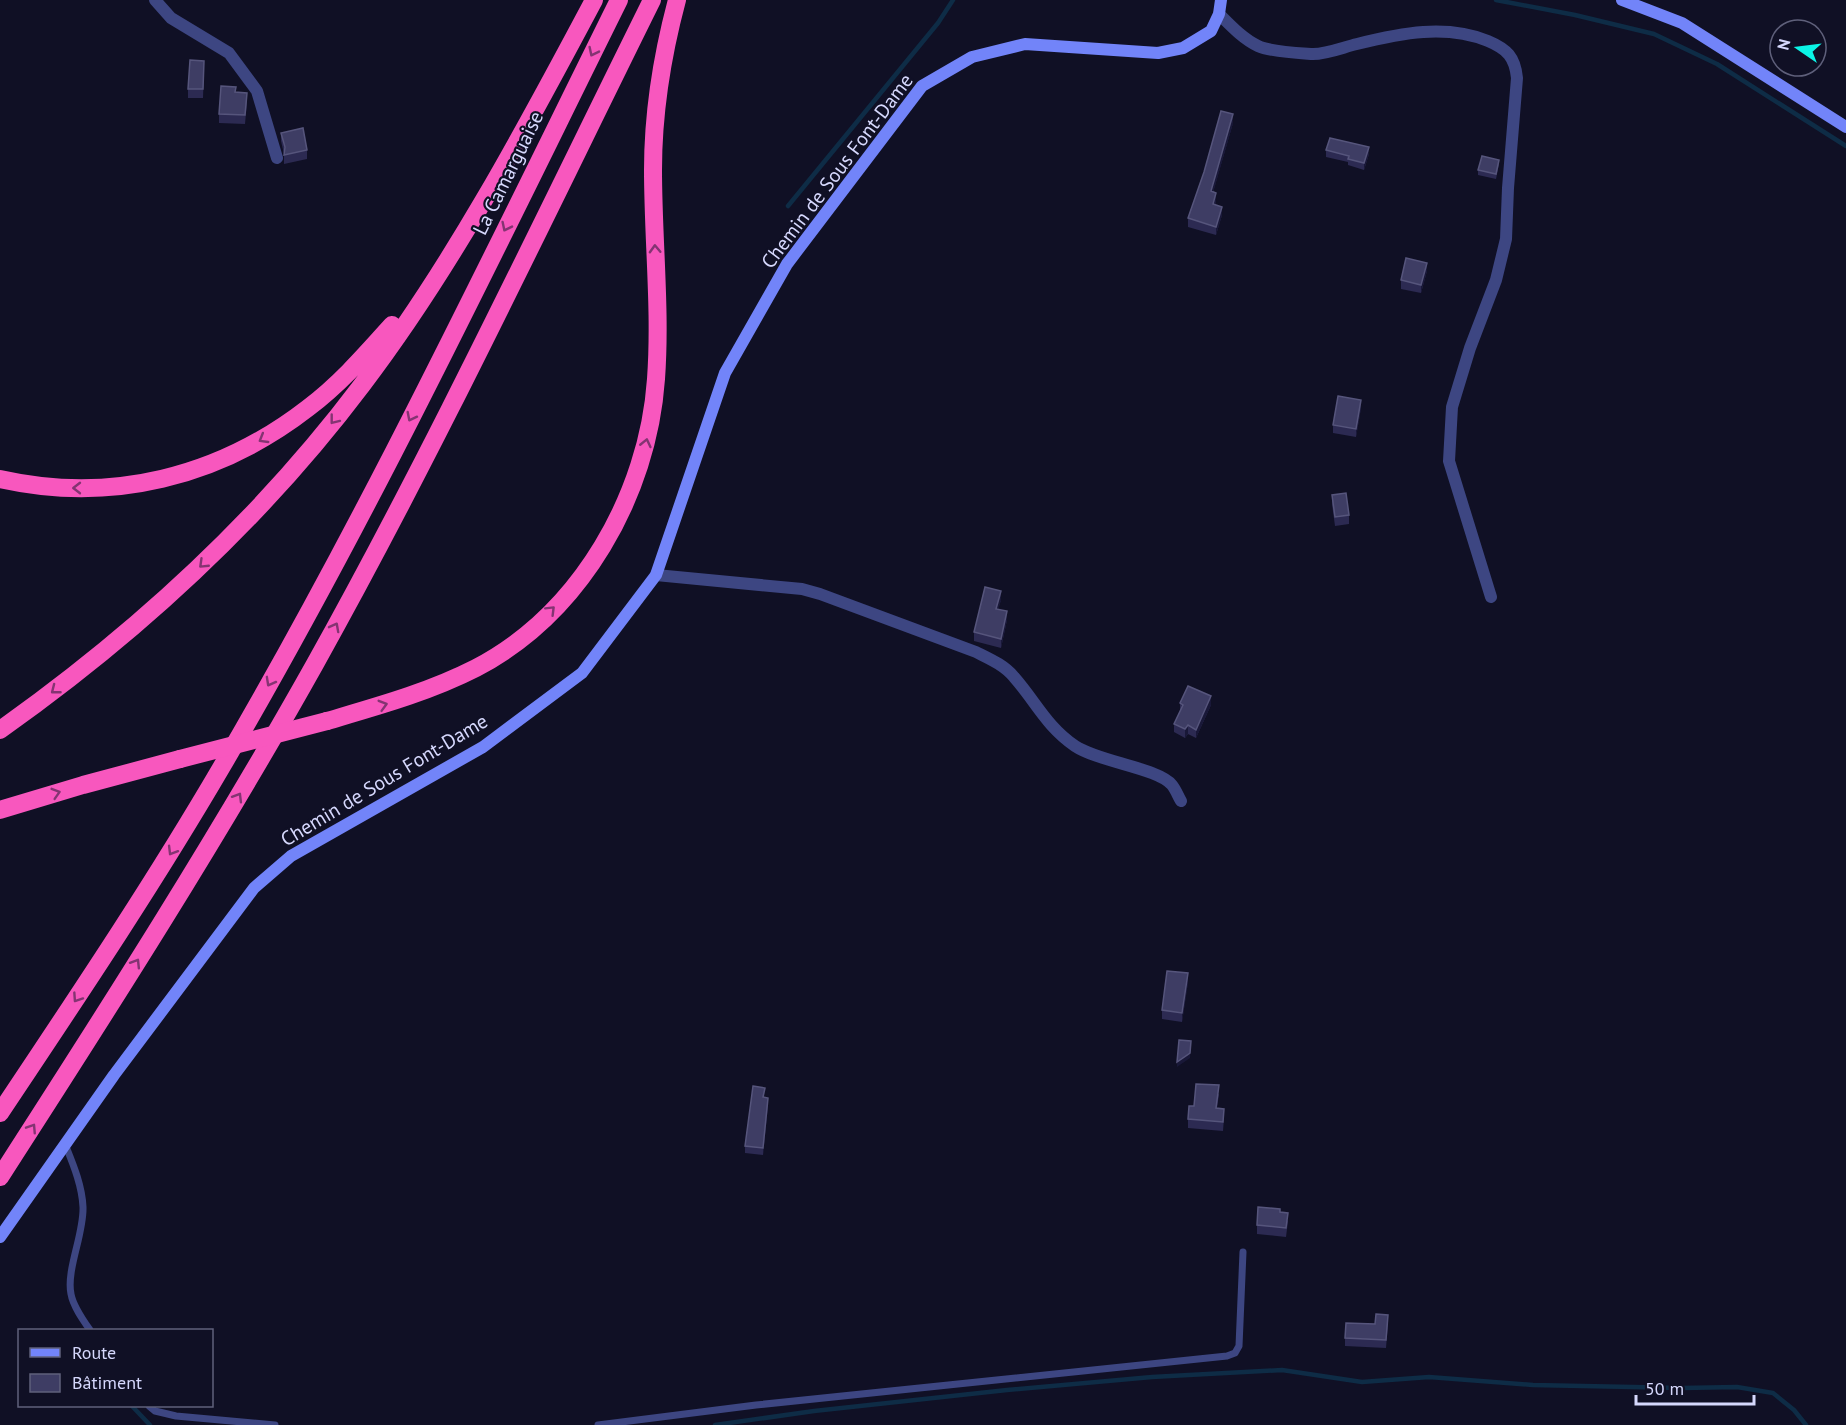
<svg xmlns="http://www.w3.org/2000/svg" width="1846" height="1425" viewBox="0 0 1846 1425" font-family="'PT Sans',sans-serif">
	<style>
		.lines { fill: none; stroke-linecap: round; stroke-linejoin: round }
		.stream { stroke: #0e2c46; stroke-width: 4.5 }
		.lane { stroke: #3d4682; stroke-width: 7 }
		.street { stroke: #3d4682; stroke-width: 12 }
		.secondary { stroke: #7284f9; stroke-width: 12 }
		.highway { stroke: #f857be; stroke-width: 18 }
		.highway-bridge { stroke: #f857be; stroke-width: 18 }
		.wall { fill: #2c2a52 }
		.shaded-wall { fill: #191838 }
		.building { fill: #3e3d64; stroke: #56557c; stroke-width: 1.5 }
		.oneway { stroke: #843472 }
		.labels { text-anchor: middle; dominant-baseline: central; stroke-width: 4.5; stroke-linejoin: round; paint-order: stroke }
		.street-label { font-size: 20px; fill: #d6d8fd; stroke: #101025 }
	</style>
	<rect width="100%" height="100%" fill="#101025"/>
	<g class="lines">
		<!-- stream -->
		<path class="stream" d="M 1496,0 L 1575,15 L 1654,34 L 1717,64 L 1846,146
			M 788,206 L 938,23 L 953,0
			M 132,1406 L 150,1425
			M 715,1425 L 814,1411 L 1007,1390 L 1152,1377 L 1282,1370 L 1362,1382 L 1429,1377 L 1533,1385 L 1682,1388 L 1737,1387 L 1773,1393 L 1794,1410 L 1806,1425"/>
		<!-- lane -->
		<path class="lane" d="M 65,1144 C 73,1164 82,1185 83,1207 C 84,1234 66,1270 71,1294 C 73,1306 83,1320 90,1330
			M 149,1406 L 155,1411 L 176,1416 L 275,1425
			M 598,1425 L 756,1405 L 1227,1356 L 1235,1353 L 1239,1346 L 1243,1252"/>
		<!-- street -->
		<path class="street" d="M 155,0 L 171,18 L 229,53 L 257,91 L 277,158
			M 1219,14 C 1230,25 1243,39 1258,46 C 1271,52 1298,53 1313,54 C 1327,54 1344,47 1357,44 C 1401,33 1446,24 1488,41 C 1507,49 1515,57 1517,78 L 1508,188 L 1506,239 L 1496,280 L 1470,348 L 1452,407 L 1449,461 L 1491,597
			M 656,575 L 802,589 L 820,594 L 976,652 C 990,659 1004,665 1014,677 C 1036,702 1046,726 1075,746 C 1099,762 1158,768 1172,785 C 1176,790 1178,796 1181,801"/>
		<!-- secondary -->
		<path class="secondary" d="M 1622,0 L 1682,23 L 1846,127
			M 0,1237 L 114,1075 L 254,888 L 291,856 L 483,747 L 582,673 L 656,575 L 725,373 L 787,264 L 922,86 L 972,57 L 1025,44 L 1158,53 L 1183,48 L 1211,31 L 1219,14 L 1221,0"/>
		<!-- highway -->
		<path class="highway" d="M 0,479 C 111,504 219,477 308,408 C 340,384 366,354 392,325
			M 327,721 C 378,706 429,692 476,668 C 581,613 648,495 656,379 C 661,310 653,240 653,170 C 653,113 662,56 677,0
			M 0,730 C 137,633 261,519 362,385 C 451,268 525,130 594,0
			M 0,810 L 83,785 L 180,759
			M 0,1113 C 76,999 152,886 221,768 C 367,519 491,258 619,0
			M 0,1177 C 109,1008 217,839 315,664 C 436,447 542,222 652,0"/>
		<!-- highway-bridge -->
		<path class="highway-bridge" d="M 180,759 L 327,721"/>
	</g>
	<!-- wall -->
	<path class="wall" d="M 204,70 L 203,98 L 188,98 L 188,89 Z
		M 236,92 L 247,102 L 245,124 L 219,123 L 219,114 Z
		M 1233,123 L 1213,192 L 1216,201 L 1215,205 L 1222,215 L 1216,235 L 1188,227 L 1188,218 Z
		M 281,133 L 307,150 L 307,159 L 284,164 L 284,154 L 281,141 Z
		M 1326,150 L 1369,154 L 1364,170 L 1348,165 L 1348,162 L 1326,157 Z
		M 1499,164 L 1496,179 L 1478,175 L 1478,170 Z
		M 1427,271 L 1421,293 L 1401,289 L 1401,280 Z
		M 1361,408 L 1356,437 L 1333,433 L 1333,425 Z
		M 1332,495 L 1349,515 L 1349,524 L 1335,526 L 1332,504 Z
		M 1001,600 L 998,609 L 1007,620 L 1001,648 L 974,641 L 974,632 Z
		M 1180,703 L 1211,705 L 1196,738 L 1188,734 L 1185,738 L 1174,732 L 1174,724 L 1180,712 Z
		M 1188,982 L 1182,1022 L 1162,1019 L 1162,1010 Z
		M 1219,1094 L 1217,1108 L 1224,1118 L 1223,1131 L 1188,1128 L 1188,1119 L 1194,1106 Z
		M 764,1097 L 768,1105 L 763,1155 L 745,1153 L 745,1146 Z
		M 1280,1212 L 1288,1221 L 1286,1237 L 1257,1234 L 1257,1225 Z
		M 1388,1323 L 1386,1348 L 1345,1346 L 1345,1338 L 1375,1324 Z"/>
	<!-- shaded-wall -->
	<path class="shaded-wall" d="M 1233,114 L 1233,123 L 1211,200 L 1211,191 Z
		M 1369,147 L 1369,154 L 1364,170 L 1364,163 Z
		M 1216,193 L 1216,201 L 1213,213 L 1213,204 Z
		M 1222,207 L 1222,215 L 1216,235 L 1216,227 Z
		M 1427,263 L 1427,271 L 1421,293 L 1421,285 Z
		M 1361,400 L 1361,408 L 1356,437 L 1356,429 Z
		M 1001,591 L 1001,600 L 996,618 L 996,609 Z
		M 1007,611 L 1007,620 L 1001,648 L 1001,639 Z
		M 1211,696 L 1211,705 L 1196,738 L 1196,730 Z
		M 1188,725 L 1188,734 L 1185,738 L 1185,729 Z
		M 1188,973 L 1188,982 L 1182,1022 L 1182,1013 Z
		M 1191,1041 L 1190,1058 L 1177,1067 L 1177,1062 Z
		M 768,1098 L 768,1105 L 763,1155 L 763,1148 Z"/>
	<!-- building -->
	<path class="building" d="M 190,60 L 204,61 L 203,89 L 188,89 Z
		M 221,86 L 236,87 L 235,92 L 247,93 L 245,115 L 219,114 Z
		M 1221,111 L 1233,114 L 1211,191 L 1216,193 L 1213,204 L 1222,207 L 1216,227 L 1188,218 L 1204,172 Z
		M 303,128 L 307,150 L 284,155 L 285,147 L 281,133 Z
		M 1330,138 L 1369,147 L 1364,163 L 1348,159 L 1349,156 L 1326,150 Z
		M 1482,156 L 1499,160 L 1496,174 L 1478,170 Z
		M 1406,258 L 1427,263 L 1421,285 L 1401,280 Z
		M 1338,396 L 1361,400 L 1356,429 L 1333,425 Z
		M 1346,493 L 1349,515 L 1335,517 L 1332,495 Z
		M 985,587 L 1001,591 L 996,609 L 1007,611 L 1001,639 L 974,632 Z
		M 1188,686 L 1211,696 L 1196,730 L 1188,725 L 1185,729 L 1174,724 L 1183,705 L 1180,703 Z
		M 1167,971 L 1188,973 L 1182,1013 L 1162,1010 Z
		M 1179,1040 L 1191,1041 L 1190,1053 L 1177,1062 Z
		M 1196,1084 L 1219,1085 L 1216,1108 L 1224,1109 L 1223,1122 L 1188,1119 L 1189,1106 L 1194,1106 Z
		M 753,1086 L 765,1088 L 763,1097 L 768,1098 L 763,1148 L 745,1146 Z
		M 1258,1207 L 1280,1209 L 1280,1212 L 1288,1213 L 1286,1228 L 1257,1225 Z
		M 1376,1314 L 1388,1315 L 1386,1340 L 1345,1338 L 1346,1323 L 1375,1324 Z"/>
	<!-- one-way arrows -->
	<defs><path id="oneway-chevron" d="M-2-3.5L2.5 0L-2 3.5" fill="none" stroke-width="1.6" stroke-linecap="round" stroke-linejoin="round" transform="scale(1.5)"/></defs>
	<g class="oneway">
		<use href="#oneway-chevron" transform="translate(593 52) rotate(116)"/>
		<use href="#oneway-chevron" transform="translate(506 227) rotate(116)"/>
		<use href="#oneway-chevron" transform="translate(655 249) rotate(-92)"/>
		<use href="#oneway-chevron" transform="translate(411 417) rotate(117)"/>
		<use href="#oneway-chevron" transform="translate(334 420) rotate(128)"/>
		<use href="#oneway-chevron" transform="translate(263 439) rotate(149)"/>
		<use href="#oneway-chevron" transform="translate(646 443) rotate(-77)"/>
		<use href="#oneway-chevron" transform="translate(77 488) rotate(-180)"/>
		<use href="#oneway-chevron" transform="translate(203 564) rotate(136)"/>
		<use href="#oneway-chevron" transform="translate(551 610) rotate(-45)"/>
		<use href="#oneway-chevron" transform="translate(335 627) rotate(-62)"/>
		<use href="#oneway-chevron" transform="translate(270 682) rotate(119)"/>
		<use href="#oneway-chevron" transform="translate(55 690) rotate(142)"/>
		<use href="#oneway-chevron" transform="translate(383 705) rotate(-16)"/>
		<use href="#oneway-chevron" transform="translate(56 793) rotate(-17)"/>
		<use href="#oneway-chevron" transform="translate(238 797) rotate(-59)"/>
		<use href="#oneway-chevron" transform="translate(172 851) rotate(121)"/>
		<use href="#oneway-chevron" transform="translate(136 963) rotate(-58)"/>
		<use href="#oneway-chevron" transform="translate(77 998) rotate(124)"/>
		<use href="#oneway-chevron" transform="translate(32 1128) rotate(-57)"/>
	</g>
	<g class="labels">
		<!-- street labels -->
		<g class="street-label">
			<text transform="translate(837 171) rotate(-53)">Chemin de Sous Font-Dame</text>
			<text transform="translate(508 173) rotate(-64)">La Camarguaise</text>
			<text transform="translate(384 780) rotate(-31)">Chemin de Sous Font-Dame</text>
		</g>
	</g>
	<!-- legend -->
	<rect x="18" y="1329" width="195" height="78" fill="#101025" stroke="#5f607b" stroke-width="1.5"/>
	<rect x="30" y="1348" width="30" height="9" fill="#7284f9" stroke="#5f607b" stroke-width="1.5"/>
	<text x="72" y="1359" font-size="18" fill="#d6d8fd">Route</text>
	<rect x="30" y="1374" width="30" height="18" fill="#3e3d64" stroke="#5f607b" stroke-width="1.5"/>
	<text x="72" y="1389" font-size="18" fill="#d6d8fd">Bâtiment</text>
	<!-- north arrow -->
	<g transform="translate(1798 48) rotate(284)"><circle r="28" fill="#101025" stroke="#5f607b" stroke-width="1.5"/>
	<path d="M0-4.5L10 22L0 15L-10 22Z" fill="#0bf4e6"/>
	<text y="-9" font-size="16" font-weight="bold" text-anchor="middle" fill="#d6d8fd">N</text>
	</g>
	<!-- scale -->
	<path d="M1636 1395v9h118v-9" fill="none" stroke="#d6d8fd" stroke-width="3"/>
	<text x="1645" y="1395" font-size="18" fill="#d6d8fd" stroke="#101025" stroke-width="4.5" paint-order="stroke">50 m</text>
</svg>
